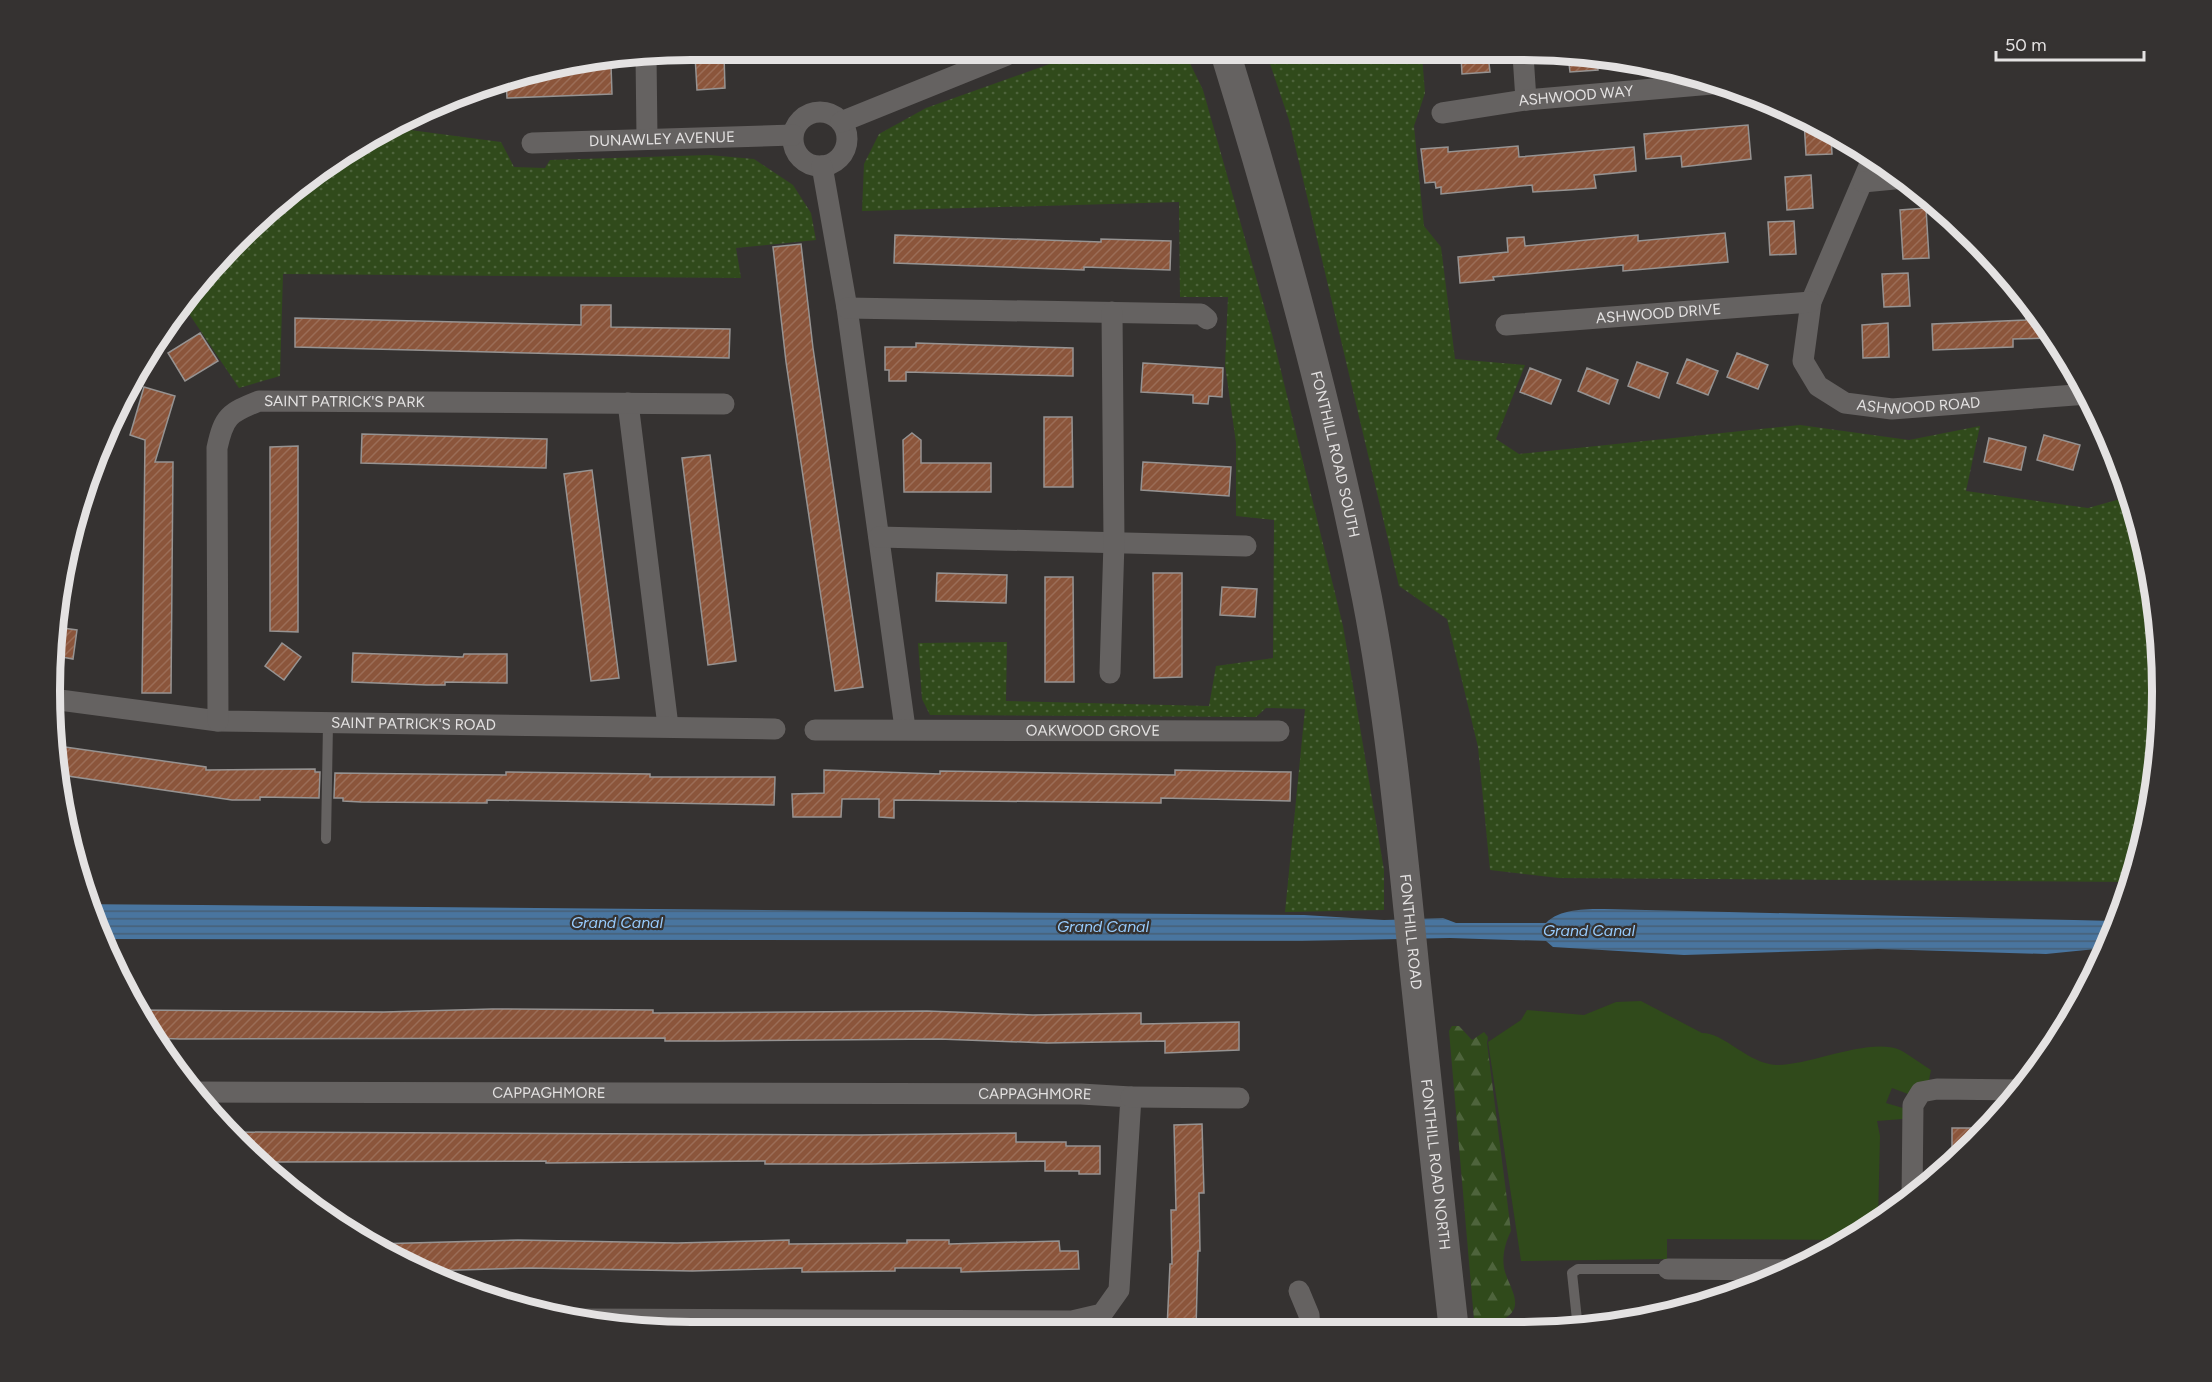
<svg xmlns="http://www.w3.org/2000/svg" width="2212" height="1382" viewBox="0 0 2212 1382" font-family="Figtree,sans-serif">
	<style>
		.grass { fill: url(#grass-dots) }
		.forest { fill: url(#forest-firs) }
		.park { fill: #304a1b }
		.water { fill: url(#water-rules) }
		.building { fill: url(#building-hatch); stroke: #969392; stroke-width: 1.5 }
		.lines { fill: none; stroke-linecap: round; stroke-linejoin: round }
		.lane { stroke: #656261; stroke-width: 10 }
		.street { stroke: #656261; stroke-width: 21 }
		.secondary { stroke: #656261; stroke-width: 30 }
		.labels { text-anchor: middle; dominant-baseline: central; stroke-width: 4.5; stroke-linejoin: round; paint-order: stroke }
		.street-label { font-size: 15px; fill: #e4e2e2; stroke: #353231 }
		.water-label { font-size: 16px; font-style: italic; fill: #98ccfe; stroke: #353231 }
		.rim { fill: none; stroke: #e4e2e2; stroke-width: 8 }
	</style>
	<defs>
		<pattern id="grass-dots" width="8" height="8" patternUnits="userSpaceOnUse" patternTransform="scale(1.5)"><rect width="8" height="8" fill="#304a1b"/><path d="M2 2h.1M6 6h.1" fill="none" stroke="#4e643c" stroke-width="1.8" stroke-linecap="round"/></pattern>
		<pattern id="forest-firs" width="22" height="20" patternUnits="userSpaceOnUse" patternTransform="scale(1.5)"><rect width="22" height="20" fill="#304a1b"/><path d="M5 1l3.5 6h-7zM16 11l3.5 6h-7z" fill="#4e643c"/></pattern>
		<pattern id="water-rules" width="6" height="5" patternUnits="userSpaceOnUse" patternTransform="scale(1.5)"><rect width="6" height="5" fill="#49759f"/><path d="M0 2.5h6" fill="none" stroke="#475f76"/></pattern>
		<pattern id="building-hatch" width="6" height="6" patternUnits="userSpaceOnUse" patternTransform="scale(1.5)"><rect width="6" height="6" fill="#8b553b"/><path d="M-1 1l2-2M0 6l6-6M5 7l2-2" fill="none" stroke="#9b6d57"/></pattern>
	</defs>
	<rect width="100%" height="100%" fill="#353231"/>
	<!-- grass -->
	<path class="grass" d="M 1075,55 L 1186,55 L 1203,90 L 1272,334 L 1343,626 L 1384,870 L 1384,910 L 1285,912 L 1305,709 L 1266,708 L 1256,717 L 930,715 L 922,699 L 918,643 L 1007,642 L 1006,701 L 1209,706 L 1216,666 L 1273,658 L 1274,520 L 1236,516 L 1236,443 L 1225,365 L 1228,297 L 1180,297 L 1179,202 L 862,211 L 864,164 L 879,134 L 926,108 Z
		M 1267,55 L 1422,55 L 1425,93 L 1414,126 L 1424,226 L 1441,247 L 1455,359 L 1525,365 L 1496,439 L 1519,454 L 1800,425 L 1909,440 L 1980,426 L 1966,491 L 2088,508 L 2131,496 L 2157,608 L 2161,733 L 2141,857 L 2131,882 L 1559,878 L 1490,870 L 1478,747 L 1447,619 L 1399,586 L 1289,120 Z
		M 395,128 L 501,142 L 514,167 L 545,168 L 550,160 L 709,155 L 754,159 L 793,185 L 811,213 L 816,240 L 736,248 L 741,278 L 283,274 L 280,376 L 239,388 L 181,302 L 238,237 L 334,158 Z"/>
	<!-- forest -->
	<path class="forest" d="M 1452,1026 L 1459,1026 L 1472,1040 L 1484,1032 L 1488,1037 L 1487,1043 L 1511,1231 C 1505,1243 1501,1258 1505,1272 C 1510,1288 1525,1307 1505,1318 L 1509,1331 L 1475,1331 L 1449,1031 Z"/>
	<!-- park -->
	<path class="park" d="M 1641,1001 L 1702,1033 C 1725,1033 1748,1064 1777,1065 C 1812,1065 1869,1037 1900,1050 C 1910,1055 1921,1064 1931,1070 L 1929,1080 L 1908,1094 L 1892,1088 L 1886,1103 L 1903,1108 L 1903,1119 L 1877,1121 L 1880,1136 L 1878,1221 L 1848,1240 L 1667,1239 L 1667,1259 L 1521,1261 L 1488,1042 L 1521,1020 L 1527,1010 L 1584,1015 L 1616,1002 Z"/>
	<!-- water -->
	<path class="water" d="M 89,904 L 1304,915 L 1384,920 L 1443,918 L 1456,923 L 1546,923 C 1559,909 1585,909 1604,909 L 2116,921 L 2106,948 L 2046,954 L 1878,949 L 1684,955 L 1553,947 L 1546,941 L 1450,938 L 1301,941 L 102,939 Z"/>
	<!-- building -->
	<path class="building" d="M 695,55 L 724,55 L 725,88 L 697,90 Z
		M 1461,55 L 1488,55 L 1490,72 L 1462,74 Z
		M 1568,55 L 1597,55 L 1598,70 L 1570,72 Z
		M 611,65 L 612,94 L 507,98 L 506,78 L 553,68 Z
		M 1804,120 L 1831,136 L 1832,154 L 1806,155 Z
		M 1748,125 L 1751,159 L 1682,167 L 1681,156 L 1646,159 L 1644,134 Z
		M 1518,146 L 1519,157 L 1634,147 L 1636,171 L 1594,175 L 1596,188 L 1568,190 L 1533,192 L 1532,185 L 1441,194 L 1441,187 L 1436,188 L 1435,182 L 1425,183 L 1421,149 L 1448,147 L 1448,152 Z
		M 1811,175 L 1813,208 L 1787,210 L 1785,177 Z
		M 1926,208 L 1929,258 L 1903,259 L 1900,210 Z
		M 1794,221 L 1796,254 L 1770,255 L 1768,222 Z
		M 1725,233 L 1728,262 L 1623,271 L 1623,265 L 1493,277 L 1494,280 L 1460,283 L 1458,257 L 1508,252 L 1507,238 L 1524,237 L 1525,246 L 1638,235 L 1638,241 Z
		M 895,235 L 1101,242 L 1101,239 L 1171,241 L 1170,270 L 1084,267 L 1084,270 L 894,263 Z
		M 801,244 L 813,348 L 863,687 L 835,691 L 786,362 L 773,247 Z
		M 1908,273 L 1910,306 L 1884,307 L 1882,274 Z
		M 2026,299 L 2053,338 L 2013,339 L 2013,347 L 1933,350 L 1932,324 L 2026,320 Z
		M 581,305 L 611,305 L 611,327 L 730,329 L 729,358 L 295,347 L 295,318 L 581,325 Z
		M 1888,323 L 1889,357 L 1863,358 L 1862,325 Z
		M 200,333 L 218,361 L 185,381 L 168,353 Z
		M 916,343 L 1073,348 L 1073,376 L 906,372 L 906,381 L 889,381 L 889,370 L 885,370 L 885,347 L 916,347 Z
		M 1737,353 L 1768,365 L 1758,389 L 1727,377 Z
		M 1687,359 L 1718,371 L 1708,395 L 1677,383 Z
		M 1637,362 L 1668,373 L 1659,398 L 1628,386 Z
		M 1143,363 L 1223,368 L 1222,397 L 1209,396 L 1208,404 L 1193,403 L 1193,395 L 1141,392 Z
		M 1530,368 L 1561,380 L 1551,404 L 1520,392 Z
		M 1587,368 L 1618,380 L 1609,404 L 1578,391 Z
		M 144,387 L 175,396 L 155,462 L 173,462 L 171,693 L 142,693 L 145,440 L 130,435 Z
		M 1044,417 L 1072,417 L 1073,487 L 1044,487 Z
		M 912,433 L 921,440 L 921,463 L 991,463 L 991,492 L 904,492 L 903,440 Z
		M 362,434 L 547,439 L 546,468 L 361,463 Z
		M 2044,435 L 2080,445 L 2073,470 L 2037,460 Z
		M 1989,438 L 2026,447 L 2021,470 L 1984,462 Z
		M 298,446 L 298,632 L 270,631 L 270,447 Z
		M 710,455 L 736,661 L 708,665 L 682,458 Z
		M 1143,462 L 1231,467 L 1229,496 L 1141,490 Z
		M 592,470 L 619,678 L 591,681 L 564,474 Z
		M 937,573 L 1007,575 L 1006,603 L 936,601 Z
		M 1153,573 L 1182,573 L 1182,677 L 1154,678 Z
		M 1045,577 L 1073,577 L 1074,682 L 1045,682 Z
		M 1222,587 L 1257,589 L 1255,617 L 1220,615 Z
		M 55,627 L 77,630 L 73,659 L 51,655 Z
		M 282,643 L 301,657 L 284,680 L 265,666 Z
		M 353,653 L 463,657 L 464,654 L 507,654 L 507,683 L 445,682 L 445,685 L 427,685 L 352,682 Z
		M 65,747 L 206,767 L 206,770 L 315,769 L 315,772 L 320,772 L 319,798 L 260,797 L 260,800 L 232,800 L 61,775 Z
		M 824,770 L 940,774 L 940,771 L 1175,775 L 1175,770 L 1291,772 L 1290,801 L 1161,798 L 1161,803 L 894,800 L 894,818 L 879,817 L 879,799 L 842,799 L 841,817 L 793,817 L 792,794 L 824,793 Z
		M 506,772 L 650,774 L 650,777 L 775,777 L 774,805 L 487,800 L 487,803 L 361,802 L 343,801 L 343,798 L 334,798 L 335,773 L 506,775 Z
		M 492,1009 L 653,1010 L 653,1013 L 927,1011 L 1033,1015 L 1141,1013 L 1141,1024 L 1239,1022 L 1239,1050 L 1165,1053 L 1165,1041 L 1047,1043 L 939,1039 L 719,1041 L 665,1041 L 665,1038 L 180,1039 L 152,1038 L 136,1010 L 384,1012 Z
		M 1202,1124 L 1204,1193 L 1199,1193 L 1200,1251 L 1198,1251 L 1196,1330 L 1167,1329 L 1170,1264 L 1172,1264 L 1171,1210 L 1176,1210 L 1174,1125 Z
		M 1952,1128 L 1984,1128 L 1952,1160 Z
		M 228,1132 L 859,1135 L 1016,1133 L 1016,1142 L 1066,1142 L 1066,1146 L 1100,1146 L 1100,1174 L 1079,1174 L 1079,1171 L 1045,1171 L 1045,1161 L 869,1164 L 765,1164 L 765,1161 L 546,1163 L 546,1161 L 278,1162 L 259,1161 Z
		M 518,1240 L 677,1243 L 789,1240 L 789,1244 L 907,1243 L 907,1240 L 949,1240 L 949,1244 L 1059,1241 L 1060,1251 L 1078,1251 L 1079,1269 L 961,1272 L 961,1268 L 895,1268 L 895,1271 L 802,1272 L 802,1268 L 692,1271 L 530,1268 L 424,1271 L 376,1244 Z"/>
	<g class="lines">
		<!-- lane -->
		<path class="lane" d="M 326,839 L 328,724
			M 1578,1329 L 1572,1273 L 1578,1269 L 1668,1269"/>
		<!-- street -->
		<g class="street">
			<path d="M 646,55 L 647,138"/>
			<path d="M 1523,55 L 1526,100"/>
			<circle cx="820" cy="139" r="27"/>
			<path id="s1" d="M 1442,113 L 1526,100 L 1712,84"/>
			<path d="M 841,122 L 1007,55"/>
			<path id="s2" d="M 532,143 L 793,135"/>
			<path id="s3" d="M 1872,159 L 1811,302 L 1803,361 L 1818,386 L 1845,403 L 1892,409 L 2088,394"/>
			<path d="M 822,166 L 847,308 L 905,728"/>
			<path d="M 1863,182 L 1905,178"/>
			<path d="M 847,308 L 1201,314 L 1207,319"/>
			<path id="s4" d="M 1506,325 L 1811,302"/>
			<path d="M 628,403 L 668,726"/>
			<path d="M 879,537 L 1246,546"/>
			<path d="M 1110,673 L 1114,542 L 1112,312"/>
			<path id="s5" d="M 52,699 L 218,721 L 775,729"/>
			<path id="s6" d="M 218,721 L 217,448 C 224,416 229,413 259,401 L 724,404"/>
			<path id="s7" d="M 815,730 L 1279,731"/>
			<path id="s8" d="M 192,1092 L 1081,1094 L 1131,1097 L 1119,1290 L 1102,1314 L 1072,1321 L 579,1319"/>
			<path d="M 1131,1097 L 1239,1098"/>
			<path d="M 1912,1200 L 1913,1105 L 1921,1092 L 1937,1089 L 2022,1090"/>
			<path d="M 1668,1269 L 1796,1270"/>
			<path d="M 1299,1291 L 1309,1315 L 1310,1330"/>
		</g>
		<!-- secondary -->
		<path class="secondary" id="s9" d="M 1226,55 C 1281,233 1331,415 1367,598 C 1391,722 1402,848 1415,974 C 1427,1093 1441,1212 1454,1331"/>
	</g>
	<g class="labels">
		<!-- street labels -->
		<g class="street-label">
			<text stroke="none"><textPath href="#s1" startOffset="135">ASHWOOD WAY</textPath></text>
			<text stroke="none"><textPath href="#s2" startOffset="130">DUNAWLEY AVENUE</textPath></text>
			<text stroke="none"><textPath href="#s4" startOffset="153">ASHWOOD DRIVE</textPath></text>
			<text stroke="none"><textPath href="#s6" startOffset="426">SAINT PATRICK'S PARK</textPath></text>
			<text stroke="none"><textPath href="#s3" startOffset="350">ASHWOOD ROAD</textPath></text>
			<text stroke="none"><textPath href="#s9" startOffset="414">FONTHILL ROAD SOUTH</textPath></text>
			<text stroke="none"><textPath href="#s5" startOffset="363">SAINT PATRICK'S ROAD</textPath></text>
			<text stroke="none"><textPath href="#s7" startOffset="278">OAKWOOD GROVE</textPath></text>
			<text stroke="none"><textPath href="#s9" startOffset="898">FONTHILL ROAD</textPath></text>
			<text stroke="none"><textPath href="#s8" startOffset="357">CAPPAGHMORE</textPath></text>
			<text stroke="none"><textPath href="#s8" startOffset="843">CAPPAGHMORE</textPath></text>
			<text stroke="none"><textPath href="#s9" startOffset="1132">FONTHILL ROAD NORTH</textPath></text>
		</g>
		<!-- water labels -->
		<g class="water-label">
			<text x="617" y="922">Grand Canal</text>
			<text x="1103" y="926">Grand Canal</text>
			<text x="1589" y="930">Grand Canal</text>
		</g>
	</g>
	<!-- crop -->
	<path d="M0 0H2212V1382H0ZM691 60H1521A631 631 0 0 1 2152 691V691A631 631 0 0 1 1521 1322H691A631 631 0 0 1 60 691V691A631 631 0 0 1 691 60Z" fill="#353231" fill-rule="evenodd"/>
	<path class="rim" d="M691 60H1521A631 631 0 0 1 2152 691V691A631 631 0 0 1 1521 1322H691A631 631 0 0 1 60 691V691A631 631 0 0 1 691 60Z"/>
	<!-- scale -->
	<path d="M1996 51v9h148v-9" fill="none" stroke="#e4e2e2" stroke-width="3"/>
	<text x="2005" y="51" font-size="18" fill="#e4e2e2" stroke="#353231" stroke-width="4.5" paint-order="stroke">50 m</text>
</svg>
